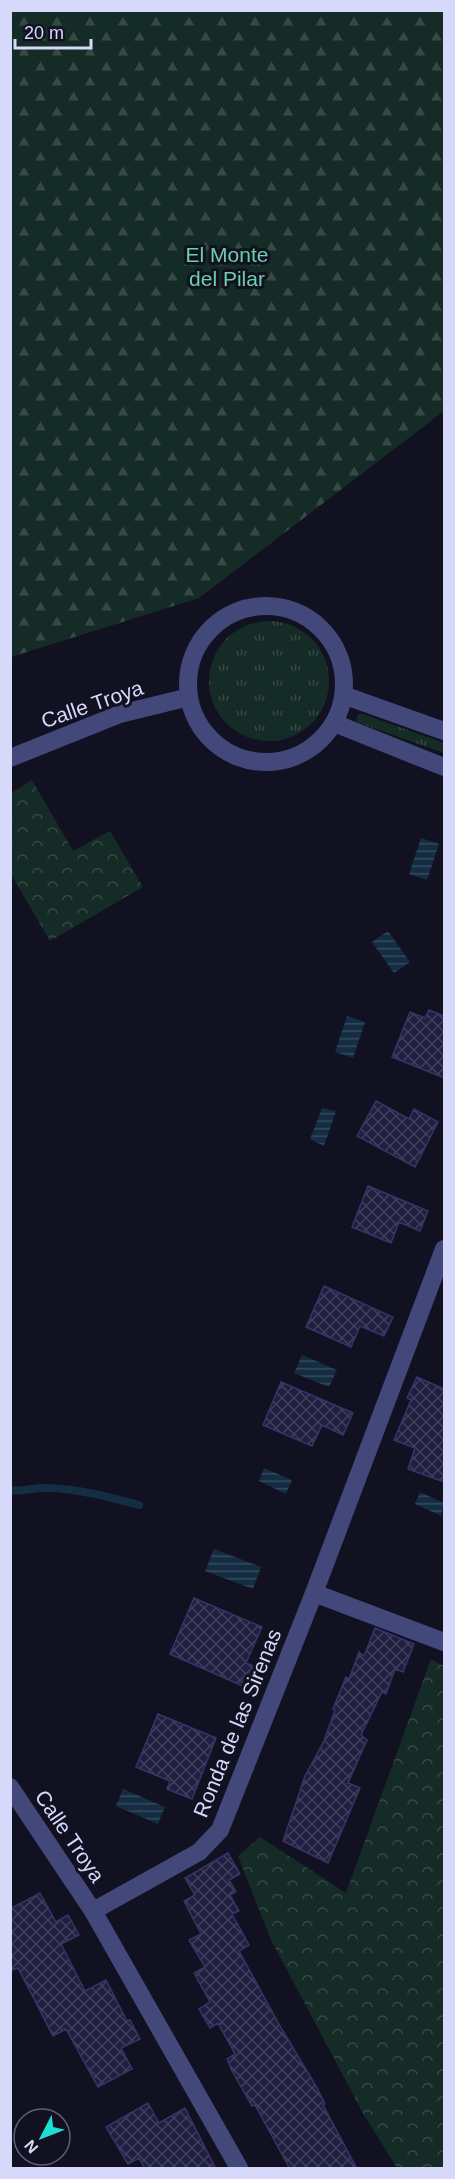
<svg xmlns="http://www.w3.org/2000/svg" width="455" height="2179" viewBox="0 0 455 2179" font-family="Helvetica,sans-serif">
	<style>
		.grass { fill: url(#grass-tufts) }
		.forest { fill: url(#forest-firs) }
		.park { fill: url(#park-crowns) }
		.water { fill: url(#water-rules) }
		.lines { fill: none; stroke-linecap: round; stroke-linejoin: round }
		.stream { stroke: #142d42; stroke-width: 8 }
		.building { fill: url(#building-cross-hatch); stroke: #363469; stroke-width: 1.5 }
		.minor { stroke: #42497a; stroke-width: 18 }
		.labels { text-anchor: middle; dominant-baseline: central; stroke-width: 6; stroke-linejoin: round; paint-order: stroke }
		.park-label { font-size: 21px; fill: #6cd0a7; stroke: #112 }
		.street-label { font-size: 21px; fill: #d7d9fa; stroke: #112 }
	</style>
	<defs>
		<pattern id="grass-tufts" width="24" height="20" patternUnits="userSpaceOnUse" patternTransform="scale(1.5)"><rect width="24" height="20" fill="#152b26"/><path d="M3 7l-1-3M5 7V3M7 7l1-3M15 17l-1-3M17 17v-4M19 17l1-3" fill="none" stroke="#364946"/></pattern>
		<pattern id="forest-firs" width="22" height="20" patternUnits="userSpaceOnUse" patternTransform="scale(1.5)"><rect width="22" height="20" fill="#152b26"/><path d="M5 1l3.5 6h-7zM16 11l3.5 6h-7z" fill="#364946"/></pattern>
		<pattern id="park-crowns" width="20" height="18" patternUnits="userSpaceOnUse" patternTransform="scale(1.5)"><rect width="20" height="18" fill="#152b26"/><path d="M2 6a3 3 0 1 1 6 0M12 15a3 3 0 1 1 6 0" fill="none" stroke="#364946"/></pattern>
		<pattern id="water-rules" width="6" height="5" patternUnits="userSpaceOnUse" patternTransform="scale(1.5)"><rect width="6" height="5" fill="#142d42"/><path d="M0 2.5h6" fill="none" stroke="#354b5e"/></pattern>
		<pattern id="building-cross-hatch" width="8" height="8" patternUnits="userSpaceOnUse" patternTransform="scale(1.5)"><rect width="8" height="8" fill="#211f40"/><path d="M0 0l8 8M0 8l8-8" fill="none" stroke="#403f5c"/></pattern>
	</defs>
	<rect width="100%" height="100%" fill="#112"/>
	<!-- grass -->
	<path class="grass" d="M209 681a60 60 0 1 1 120 0a60 60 0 1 1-120 0Z
		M 358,714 L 363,714 L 444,743 L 444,753 L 362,724 L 356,721 Z"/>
	<!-- forest -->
	<path class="forest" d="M 11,10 L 444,11 L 444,411 L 199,598 L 11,657 Z"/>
	<!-- park -->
	<path class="park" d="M 32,780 L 73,851 L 110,831 L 143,887 L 50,941 L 11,874 L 11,793 Z
		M 431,1659 L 444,1666 L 444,2168 L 397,2168 L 364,2115 L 271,1940 L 238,1856 L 260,1837 L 346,1893 Z"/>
	<!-- water -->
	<path class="water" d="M 421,838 L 439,844 L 427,880 L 409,874 Z
		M 388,931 L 410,962 L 394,973 L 372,942 Z
		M 347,1016 L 365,1022 L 353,1058 L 335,1052 Z
		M 322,1108 L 336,1111 L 324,1146 L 310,1139 Z
		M 302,1355 L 337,1370 L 329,1387 L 294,1373 Z
		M 264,1468 L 292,1480 L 286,1494 L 259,1481 Z
		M 420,1492 L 444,1503 L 441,1516 L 415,1504 Z
		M 214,1549 L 261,1567 L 253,1589 L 205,1571 Z
		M 123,1789 L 165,1807 L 158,1824 L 116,1806 Z"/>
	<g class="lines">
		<!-- stream -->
		<path class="stream" d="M 10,1490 C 23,1492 35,1487 48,1488 C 79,1489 109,1497 139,1505"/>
	</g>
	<!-- building -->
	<path class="building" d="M 429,1010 L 444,1016 L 444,1078 L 392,1057 L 410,1012 L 425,1018 Z
		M 376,1101 L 409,1119 L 414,1109 L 438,1122 L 415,1167 L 357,1136 Z
		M 368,1186 L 428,1211 L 420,1231 L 399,1222 L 391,1243 L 352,1227 Z
		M 324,1286 L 393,1317 L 384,1336 L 360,1326 L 351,1347 L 306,1327 Z
		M 417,1377 L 444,1389 L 444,1482 L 408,1469 L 415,1448 L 394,1440 L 411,1400 L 407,1398 Z
		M 281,1382 L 353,1413 L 343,1435 L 322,1425 L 312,1446 L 263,1425 Z
		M 194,1598 L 262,1627 L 246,1663 L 261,1669 L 252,1690 L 170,1654 Z
		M 375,1628 L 414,1644 L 403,1672 L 395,1669 L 386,1694 L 382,1692 L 361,1735 L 367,1740 L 348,1783 L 360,1788 L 328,1863 L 283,1841 L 305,1776 L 324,1741 L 335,1710 L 333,1709 L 346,1677 L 349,1679 L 359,1652 L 364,1656 Z
		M 158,1714 L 216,1738 L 192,1799 L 167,1789 L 170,1781 L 136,1767 Z
		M 228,1853 L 240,1874 L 229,1880 L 236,1892 L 230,1895 L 239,1911 L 232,1914 L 249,1945 L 239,1951 L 280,2026 L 316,2086 L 325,2104 L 323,2105 L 357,2169 L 290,2169 L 255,2105 L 252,2106 L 232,2071 L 227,2059 L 235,2054 L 218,2023 L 210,2028 L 199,2009 L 210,2002 L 194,1973 L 205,1967 L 189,1940 L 201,1934 L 184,1901 L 195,1895 L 185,1878 Z
		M 40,1893 L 56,1922 L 68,1915 L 79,1935 L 61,1944 L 85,1991 L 106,1980 L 127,2021 L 130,2020 L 140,2039 L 121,2048 L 132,2069 L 98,2087 L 66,2029 L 53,2036 L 18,1968 L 10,1971 L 10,1909 Z
		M 148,2103 L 159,2123 L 185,2108 L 216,2169 L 145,2169 L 139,2158 L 128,2164 L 106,2127 Z"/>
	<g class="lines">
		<!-- minor -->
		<path class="minor" d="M188 684a78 78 0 1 1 156 0a78 78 0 1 1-156 0Z
			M 343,695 L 444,731
			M 334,723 L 444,767
			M 10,758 L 120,714 L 189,697
			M 314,1593 L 444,1642
			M 10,1787 L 93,1911 L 239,2168
			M 93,1911 L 199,1852 L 220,1830 L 314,1593 L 444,1249"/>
	</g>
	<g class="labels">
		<!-- park labels -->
		<g class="park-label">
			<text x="227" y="254">El Monte<tspan x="227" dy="24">del Pilar</tspan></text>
		</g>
		<!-- street labels -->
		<g class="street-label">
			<text transform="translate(92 704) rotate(-19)">Calle Troya</text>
			<text transform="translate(237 1723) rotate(-68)">Ronda de las Sirenas</text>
			<text transform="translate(70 1836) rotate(56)">Calle Troya</text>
		</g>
	</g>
	<!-- border -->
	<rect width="455" height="2179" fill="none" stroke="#d7d9fa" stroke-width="24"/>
	<!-- north arrow -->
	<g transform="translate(42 2137) rotate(228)"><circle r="28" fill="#111122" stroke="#606178" stroke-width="1.5"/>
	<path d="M0-4.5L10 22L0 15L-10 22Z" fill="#1eded2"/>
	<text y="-9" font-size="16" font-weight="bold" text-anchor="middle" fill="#d7d9fa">N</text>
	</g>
	<!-- scale -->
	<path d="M15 39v9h76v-9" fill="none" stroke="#d7d9fa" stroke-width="3"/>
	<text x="24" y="39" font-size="18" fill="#d7d9fa" stroke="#111122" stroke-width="4.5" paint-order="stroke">20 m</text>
</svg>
